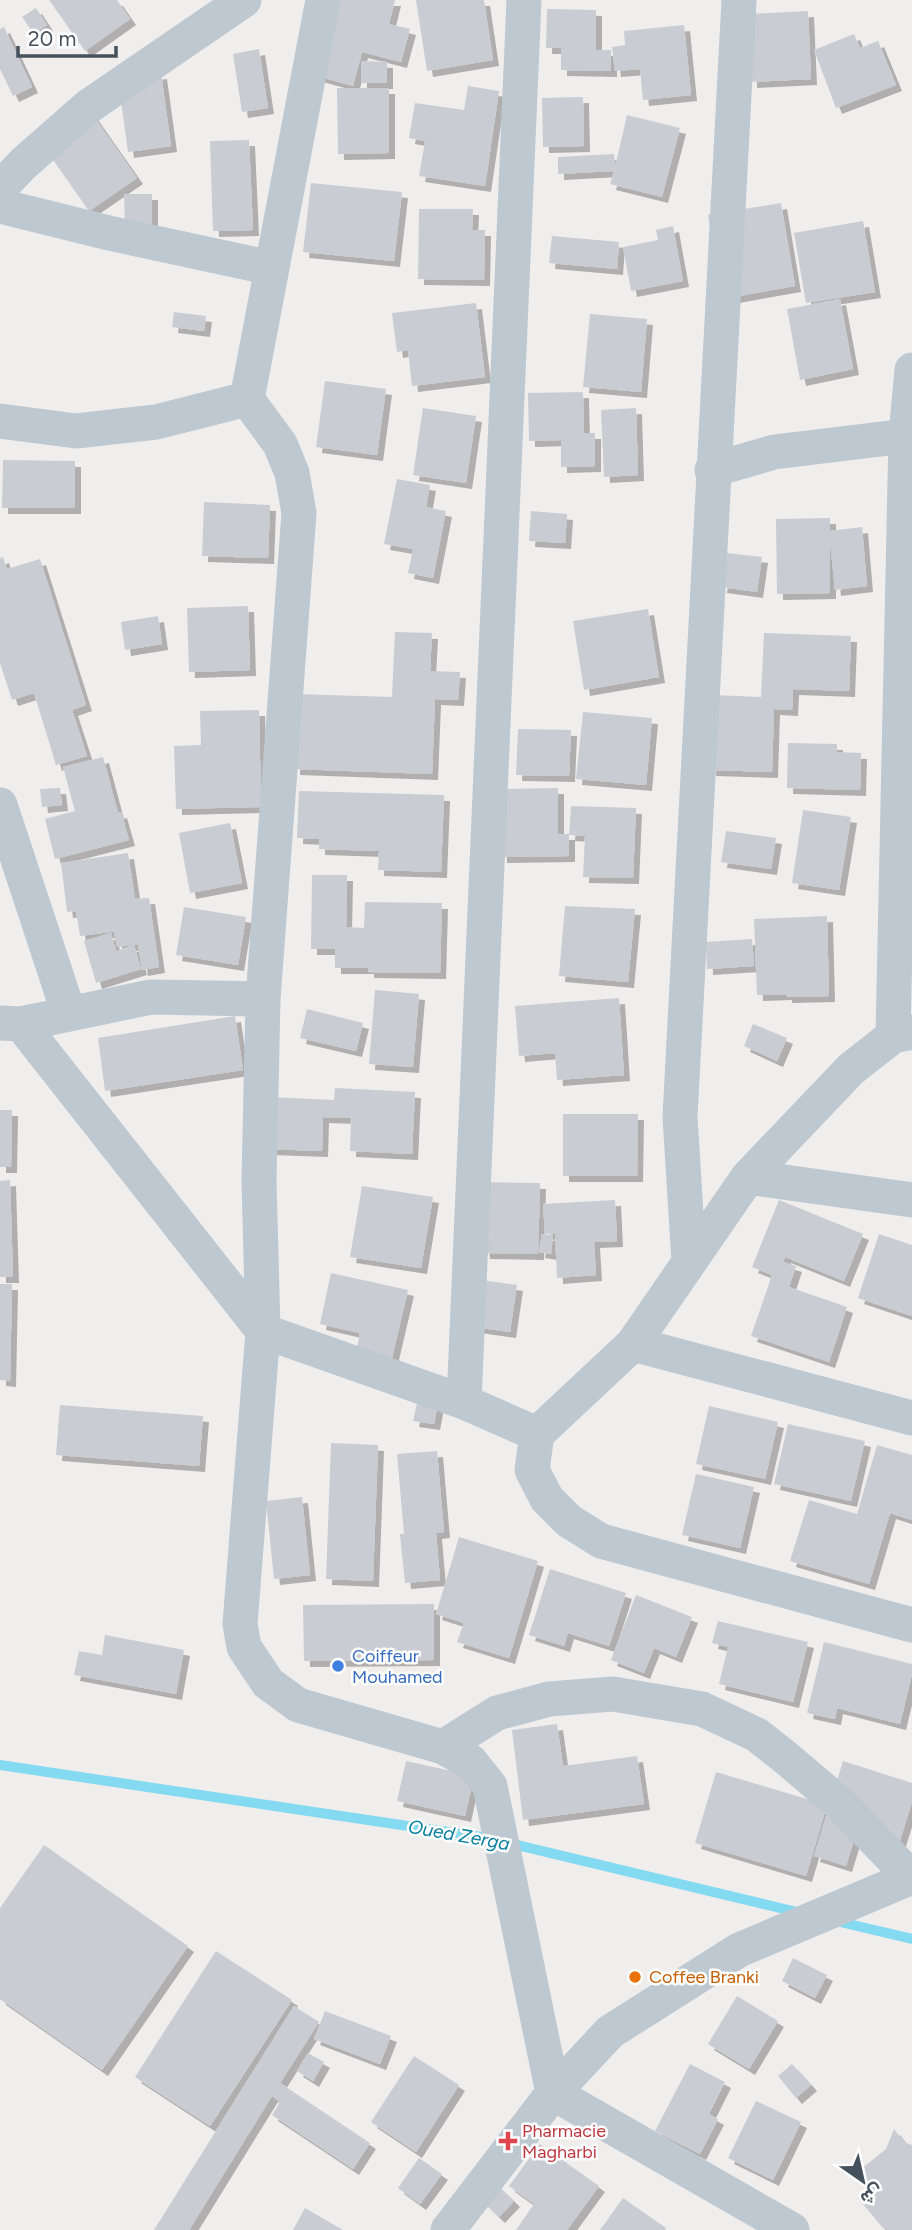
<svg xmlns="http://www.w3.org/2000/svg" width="912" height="2230" viewBox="0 0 912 2230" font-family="Figtree,Vazirmatn,sans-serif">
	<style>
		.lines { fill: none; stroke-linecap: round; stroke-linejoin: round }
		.stream { stroke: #84daf0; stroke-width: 10 }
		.building { fill: #caccd3; filter: url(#shadow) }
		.minor { stroke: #bdc8d1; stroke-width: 35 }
		.shop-dot { fill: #3f7fe0; stroke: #fff; stroke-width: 2.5 }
		.food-dot { fill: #e8710a; stroke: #fff; stroke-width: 2.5 }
		.health-dot { fill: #e0444e; stroke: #fff; stroke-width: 2.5 }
		.labels { text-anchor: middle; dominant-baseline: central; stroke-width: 5; stroke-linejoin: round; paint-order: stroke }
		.shop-label { font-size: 18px; fill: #366cbe; stroke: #fff; text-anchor: start }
		.food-label { font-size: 18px; fill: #c56008; stroke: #fff; text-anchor: start }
		.health-label { font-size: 18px; fill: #be3a42; stroke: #fff; text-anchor: start }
		.water-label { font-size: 19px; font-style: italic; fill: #077f9e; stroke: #fff }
	</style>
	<defs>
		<filter id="shadow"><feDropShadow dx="6" dy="6" stdDeviation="0" flood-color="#0004"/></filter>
	</defs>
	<rect width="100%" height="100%" fill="#f0eded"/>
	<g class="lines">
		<!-- stream -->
		<path class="stream" d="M 0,1765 L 495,1839
			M 509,1843 L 801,1913
			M 836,1921 L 912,1939"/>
	</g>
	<!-- building -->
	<path class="building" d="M 49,0 L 117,0 L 130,19 L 85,51 Z
		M 337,0 L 395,0 L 389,24 L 410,29 L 401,62 L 362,52 L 353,86 L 317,76 Z
		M 416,0 L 484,0 L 493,60 L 427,71 Z
		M 36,8 L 47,25 L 34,34 L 22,17 Z
		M 547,9 L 596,10 L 596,50 L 611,50 L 611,71 L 561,70 L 561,48 L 546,48 Z
		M 808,11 L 811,79 L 751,82 L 749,14 Z
		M 684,25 L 691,95 L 643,100 L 640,69 L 615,71 L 612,47 L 625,45 L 624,31 Z
		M 4,27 L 32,87 L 13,96 L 0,69 L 0,29 Z
		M 854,34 L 860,48 L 878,41 L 896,85 L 836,108 L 814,50 Z
		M 259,49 L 268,108 L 242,112 L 233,54 Z
		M 361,61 L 387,62 L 387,83 L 361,83 Z
		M 161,73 L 171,146 L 128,152 L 118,79 Z
		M 468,86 L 499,91 L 485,186 L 419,176 L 425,141 L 409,138 L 415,103 L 464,110 Z
		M 337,88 L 389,88 L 389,153 L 338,154 Z
		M 583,97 L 584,146 L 543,147 L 542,98 Z
		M 92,114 L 137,178 L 89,211 L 44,147 Z
		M 627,115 L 680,128 L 662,197 L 610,184 L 614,171 L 558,174 L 558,157 L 614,154 L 615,167 Z
		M 249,140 L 253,230 L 213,231 L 210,141 Z
		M 311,183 L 402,192 L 394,261 L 303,252 Z
		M 124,194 L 152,194 L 152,228 L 125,228 Z
		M 781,203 L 795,286 L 722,299 L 708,215 Z
		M 419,209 L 473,209 L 472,230 L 485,230 L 484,280 L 418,279 Z
		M 863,221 L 875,292 L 806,303 L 794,233 Z
		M 673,226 L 683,281 L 631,291 L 623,247 L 658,240 L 656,230 Z
		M 552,236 L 619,242 L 617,269 L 549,263 Z
		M 840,299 L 853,369 L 800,380 L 787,309 Z
		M 476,303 L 485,377 L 412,386 L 408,350 L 397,352 L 392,313 Z
		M 174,312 L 206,316 L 204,331 L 172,327 Z
		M 590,314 L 647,319 L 641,392 L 583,387 Z
		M 325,381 L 386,389 L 377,455 L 316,447 Z
		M 583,392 L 584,433 L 595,433 L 595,466 L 561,467 L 561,440 L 529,441 L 528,393 Z
		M 423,408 L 476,416 L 466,483 L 413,475 Z
		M 636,408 L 638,475 L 604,477 L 601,410 Z
		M 3,460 L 75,461 L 75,508 L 2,508 Z
		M 397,479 L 430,485 L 426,507 L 446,511 L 433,578 L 408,573 L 413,549 L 384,544 Z
		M 204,502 L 270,505 L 268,558 L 202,556 Z
		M 531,511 L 567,514 L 565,543 L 529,541 Z
		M 830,518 L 830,531 L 862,527 L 867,586 L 835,590 L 830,540 L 830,593 L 777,594 L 776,519 Z
		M 726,553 L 762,557 L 757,592 L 721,587 Z
		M 3,557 L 7,569 L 40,559 L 86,705 L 72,710 L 87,756 L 56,765 L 34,693 L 12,700 L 0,663 L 0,558 Z
		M 248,606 L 250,670 L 189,672 L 187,608 Z
		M 648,609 L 659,677 L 584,690 L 573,621 Z
		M 158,616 L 162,644 L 125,650 L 121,622 Z
		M 395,632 L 432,633 L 430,671 L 460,672 L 458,700 L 435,699 L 432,774 L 294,769 L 297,694 L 392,697 Z
		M 764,633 L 851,636 L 849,691 L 793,689 L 792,710 L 774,709 L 772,772 L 710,770 L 713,695 L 761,697 Z
		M 259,710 L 261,807 L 176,809 L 174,746 L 201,745 L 200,711 Z
		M 583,712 L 652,718 L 646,785 L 576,779 Z
		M 518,729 L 571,730 L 569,776 L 516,775 Z
		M 788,743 L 837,744 L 837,752 L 861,753 L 860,790 L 787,788 Z
		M 103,757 L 118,813 L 121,812 L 129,840 L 55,859 L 45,819 L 75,811 L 63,767 Z
		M 60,788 L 62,805 L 42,807 L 40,789 Z
		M 558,788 L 558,834 L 569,834 L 569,856 L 501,857 L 500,789 Z
		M 299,791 L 444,795 L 441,872 L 378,870 L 379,851 L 319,849 L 319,839 L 297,838 Z
		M 571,806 L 636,808 L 633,878 L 583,877 L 585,836 L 569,835 Z
		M 803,810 L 851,817 L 839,890 L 792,883 Z
		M 230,823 L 242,883 L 190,893 L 179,833 Z
		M 726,831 L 776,838 L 771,869 L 721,862 Z
		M 128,853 L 135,899 L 149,898 L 159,967 L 142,970 L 138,944 L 117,947 L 114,932 L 118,931 L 80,936 L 76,911 L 67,912 L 61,863 Z
		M 312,875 L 347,875 L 346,927 L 364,928 L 365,902 L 442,903 L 440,973 L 368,972 L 368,968 L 335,968 L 335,949 L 311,949 Z
		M 565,906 L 635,909 L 628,982 L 559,976 Z
		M 184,907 L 246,917 L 238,965 L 176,955 Z
		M 827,916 L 829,996 L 786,997 L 786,994 L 757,995 L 754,919 Z
		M 111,933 L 116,951 L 134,945 L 141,969 L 96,983 L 84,941 Z
		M 752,939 L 754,966 L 707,969 L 706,942 Z
		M 375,990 L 419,994 L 413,1067 L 369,1064 Z
		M 619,998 L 624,1075 L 557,1080 L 555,1053 L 519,1056 L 515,1006 Z
		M 307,1009 L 363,1023 L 356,1051 L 300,1038 Z
		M 235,1016 L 243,1070 L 105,1091 L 98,1038 Z
		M 753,1024 L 787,1038 L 777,1061 L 744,1046 Z
		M 335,1088 L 415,1092 L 412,1154 L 350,1151 L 351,1118 L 323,1117 L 322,1151 L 266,1149 L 269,1097 L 334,1100 Z
		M 0,1110 L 12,1110 L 11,1167 L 0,1167 Z
		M 563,1114 L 638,1114 L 637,1176 L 563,1176 Z
		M 10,1180 L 13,1277 L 0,1277 L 0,1181 Z
		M 476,1182 L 540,1183 L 538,1254 L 484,1253 Z
		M 362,1186 L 433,1197 L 421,1268 L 350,1257 Z
		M 615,1200 L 617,1241 L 594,1242 L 596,1275 L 557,1278 L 555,1233 L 545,1234 L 543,1204 Z
		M 779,1200 L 863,1234 L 844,1281 L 785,1257 L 783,1262 L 796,1266 L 789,1287 L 847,1307 L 829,1362 L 751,1336 L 772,1275 L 752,1267 Z
		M 542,1234 L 553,1235 L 551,1254 L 539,1252 Z
		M 879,1234 L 912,1245 L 912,1316 L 858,1298 Z
		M 331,1273 L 408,1290 L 389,1371 L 354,1364 L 360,1333 L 320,1324 Z
		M 467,1278 L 517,1285 L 510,1332 L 460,1325 Z
		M 0,1284 L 12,1284 L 10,1381 L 0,1380 Z
		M 418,1399 L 438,1403 L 434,1424 L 413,1421 Z
		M 60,1405 L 203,1416 L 199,1466 L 56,1455 Z
		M 709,1406 L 778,1422 L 765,1479 L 696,1464 Z
		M 788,1424 L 865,1441 L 851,1501 L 774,1484 Z
		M 331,1443 L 378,1445 L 373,1581 L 326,1579 Z
		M 877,1445 L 912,1455 L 912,1520 L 890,1513 L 869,1584 L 790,1561 L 809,1500 L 857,1514 Z
		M 437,1451 L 444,1532 L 436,1533 L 440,1580 L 405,1583 L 400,1534 L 404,1534 L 397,1454 Z
		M 696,1474 L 754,1487 L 740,1548 L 682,1535 Z
		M 302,1497 L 310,1575 L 274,1579 L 266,1501 Z
		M 459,1537 L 538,1561 L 509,1658 L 457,1642 L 464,1623 L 436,1614 Z
		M 550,1569 L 626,1593 L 609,1646 L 568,1633 L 564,1646 L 529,1635 Z
		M 636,1595 L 692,1617 L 676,1657 L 654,1648 L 644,1673 L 611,1660 Z
		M 434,1604 L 434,1660 L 304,1661 L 303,1605 Z
		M 718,1621 L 808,1642 L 793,1702 L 719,1684 L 728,1647 L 712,1643 Z
		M 105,1635 L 184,1650 L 176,1694 L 74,1675 L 79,1651 L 102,1655 Z
		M 824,1642 L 912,1664 L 912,1674 L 900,1724 L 837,1708 L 835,1719 L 807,1713 Z
		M 557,1724 L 563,1766 L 637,1756 L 644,1804 L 523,1820 L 512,1730 Z
		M 406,1761 L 474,1776 L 465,1816 L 397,1801 Z
		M 843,1761 L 912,1783 L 912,1802 L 896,1853 L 854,1840 L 846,1866 L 814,1856 Z
		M 716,1772 L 827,1805 L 806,1876 L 695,1843 Z
		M 44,1845 L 188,1946 L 102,2070 L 0,1999 L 0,1908 Z
		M 216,1951 L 292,2000 L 210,2126 L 135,2077 Z
		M 793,1958 L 827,1975 L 815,1998 L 782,1981 Z
		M 737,1996 L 778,2021 L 749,2069 L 708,2044 Z
		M 294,2006 L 319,2022 L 280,2083 L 370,2143 L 353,2169 L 272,2115 L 280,2102 L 272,2096 L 189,2230 L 154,2230 Z
		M 325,2011 L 391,2036 L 380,2064 L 314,2039 Z
		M 308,2053 L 324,2062 L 313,2081 L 297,2071 Z
		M 414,2056 L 459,2085 L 416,2152 L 371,2122 Z
		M 690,2064 L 725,2082 L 709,2114 L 718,2119 L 700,2154 L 655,2131 Z
		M 792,2064 L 811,2085 L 796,2098 L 778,2076 Z
		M 756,2101 L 801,2122 L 773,2180 L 728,2158 Z
		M 894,2129 L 904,2142 L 912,2145 L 912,2230 L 888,2230 L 882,2227 L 858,2198 L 870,2189 L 856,2173 L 886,2149 Z
		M 540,2144 L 599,2186 L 567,2230 L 516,2230 L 534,2204 L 509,2186 Z
		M 419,2158 L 442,2174 L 420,2204 L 398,2188 Z
		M 501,2188 L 514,2201 L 499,2217 L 486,2205 Z
		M 623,2198 L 666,2228 L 665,2230 L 600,2230 Z
		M 305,2208 L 343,2230 L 293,2230 Z"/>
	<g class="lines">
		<!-- minor -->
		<path class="minor" d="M 0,188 L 24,163 L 89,106 L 244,0
			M 0,206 L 109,233 L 272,268
			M 247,399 L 280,444 L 292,473 L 299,513 L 263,999 L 259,1181 L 263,1331 L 240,1624 L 244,1647 L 268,1683 L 298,1705 L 443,1747 L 471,1762 L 490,1786 L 553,2093 L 792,2230
			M 0,421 L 76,431 L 156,422 L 247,399 L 323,0
			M 712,470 L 774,452 L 906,436
			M 0,805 L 69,1014
			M 0,1023 L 21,1024 L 263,1331 L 464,1402 L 537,1434
			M 21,1024 L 151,997 L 263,999
			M 912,1032 L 893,1036 L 851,1069 L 748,1177 L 633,1344 L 537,1434 L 532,1470 L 547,1499 L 569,1521 L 601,1541 L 912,1625
			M 893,1036 L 906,436 L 912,370
			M 748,1177 L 912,1200
			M 689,1262 L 680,1117 L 739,0
			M 633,1344 L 912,1418
			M 464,1402 L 524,0
			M 443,1747 L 497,1713 L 549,1699 L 613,1694 L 702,1709 L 757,1735 L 785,1757 L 838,1802 L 911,1877
			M 448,2230 L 553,2093 L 610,2032 L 739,1950 L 912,1877"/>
	</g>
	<!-- markers -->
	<circle class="shop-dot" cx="338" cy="1666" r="7"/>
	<circle class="food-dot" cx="635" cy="1977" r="7"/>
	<path class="health-dot" d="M504.5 2130.5h7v7h7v7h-7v7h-7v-7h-7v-7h7z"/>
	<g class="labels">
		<!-- shop labels -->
		<g class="shop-label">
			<text x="352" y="1656">Coiffeur<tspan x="352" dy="21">Mouhamed</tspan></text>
		</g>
		<!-- food labels -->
		<g class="food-label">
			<text x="649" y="1977">Coffee Branki</text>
		</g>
		<!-- health labels -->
		<g class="health-label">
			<text x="522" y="2131">Pharmacie<tspan x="522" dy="21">Magharbi</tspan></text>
		</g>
		<!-- water labels -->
		<g class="water-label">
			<text transform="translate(459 1835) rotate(10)">Oued Zerga</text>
		</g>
	</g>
	<!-- north arrow -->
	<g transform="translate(863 2181) rotate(146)" stroke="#ffffff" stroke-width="5" paint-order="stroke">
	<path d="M0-5L12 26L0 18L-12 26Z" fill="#45515c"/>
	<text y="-10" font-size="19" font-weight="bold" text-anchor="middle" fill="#45515c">ش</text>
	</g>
	<!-- scale -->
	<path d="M18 46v10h98v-10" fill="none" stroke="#45515c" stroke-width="3.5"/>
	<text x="28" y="46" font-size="21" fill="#45515c" stroke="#ffffff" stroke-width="5" paint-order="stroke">20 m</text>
</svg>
